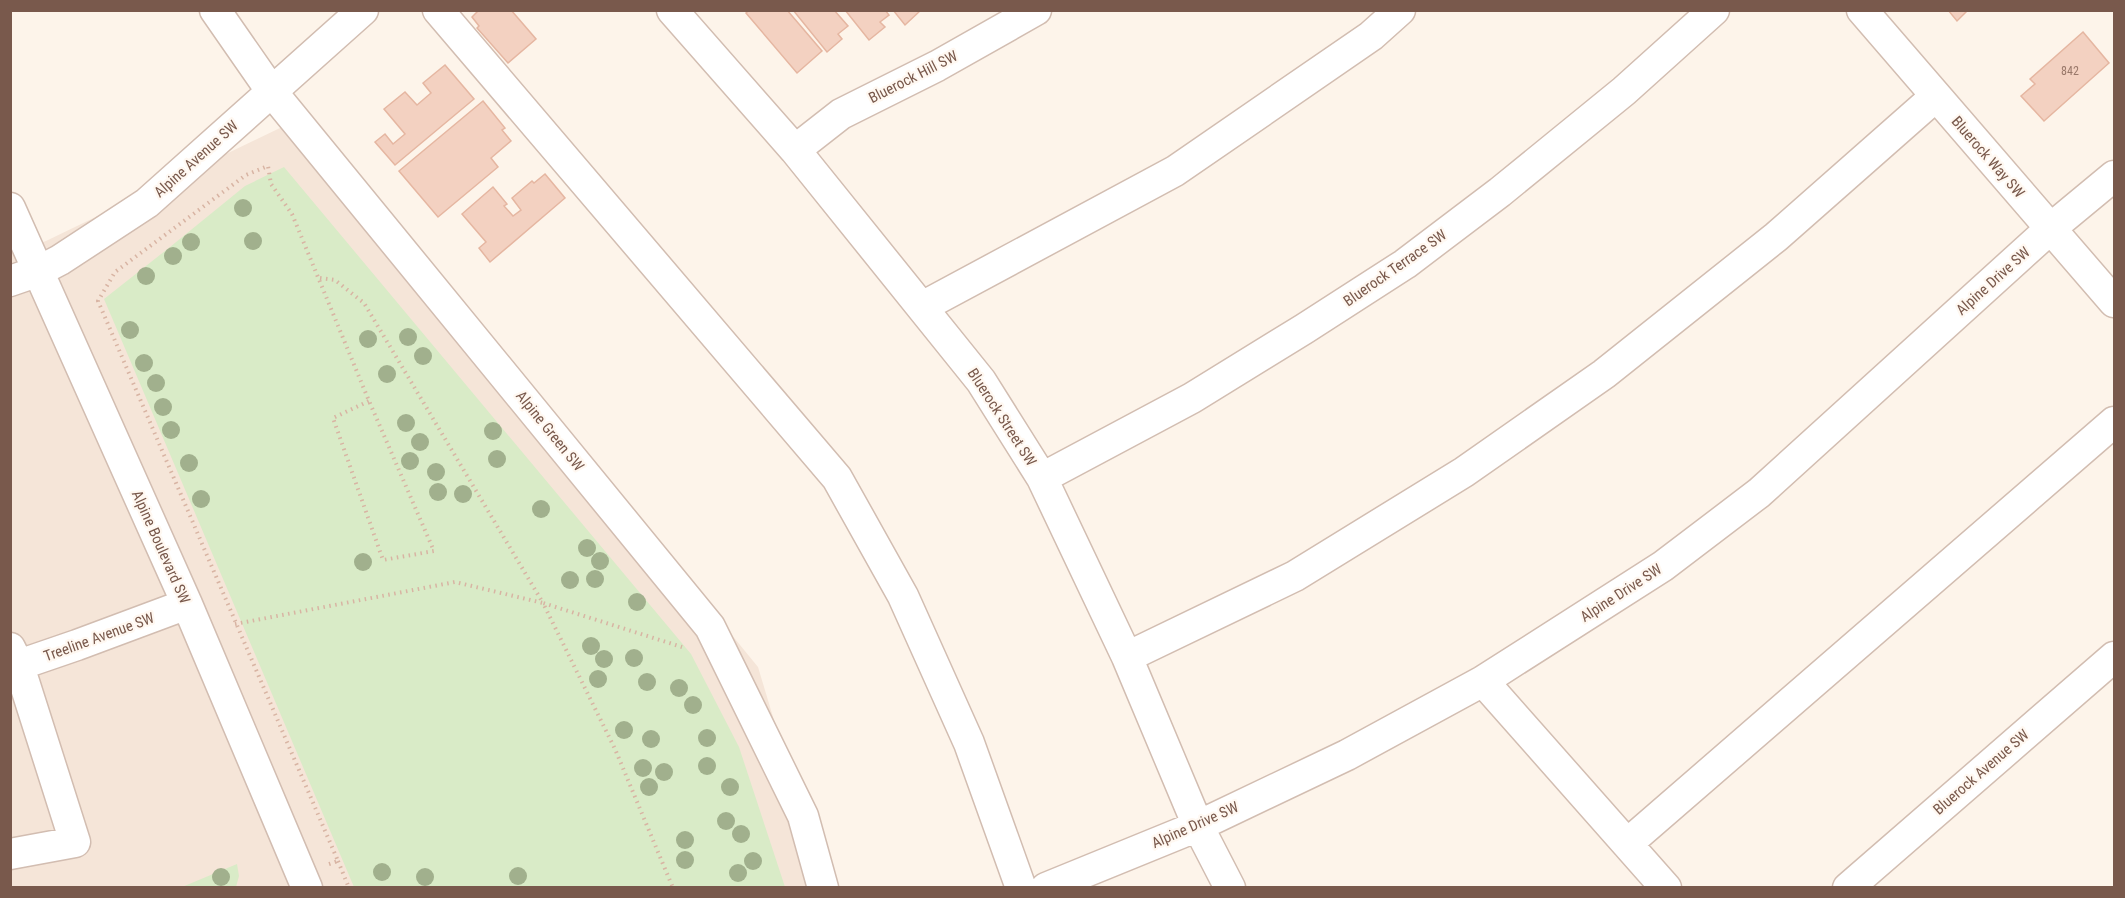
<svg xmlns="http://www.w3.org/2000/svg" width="2125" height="898" viewBox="0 0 2125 898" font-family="'Roboto Condensed',sans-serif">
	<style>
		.residential { fill: #f5e5d8 }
		.green { fill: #d9ebc7 }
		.building { fill: #f3d1c1; stroke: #e5b6a1; stroke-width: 1.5 }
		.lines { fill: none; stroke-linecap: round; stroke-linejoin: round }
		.minor-casing { stroke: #d2bdb1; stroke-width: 33 }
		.path { stroke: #d8b4a3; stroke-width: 4; stroke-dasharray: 1.5 4.5; stroke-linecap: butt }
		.minor { stroke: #fff; stroke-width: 30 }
		.tree { fill: #a1b08d }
		.labels { text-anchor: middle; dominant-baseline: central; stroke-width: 4.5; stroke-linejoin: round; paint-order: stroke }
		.number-label { font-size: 12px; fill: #987769 }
		.street-label { font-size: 15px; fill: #79594c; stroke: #fff8f1 }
	</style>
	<rect width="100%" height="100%" fill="#fdf4ea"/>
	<!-- residential -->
	<path class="residential" d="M 307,115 L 758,667 L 824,887 L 11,887 L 10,253 L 46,241 Z"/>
	<!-- green -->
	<path class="green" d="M 284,167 L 691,654 L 739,747 L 785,887 L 354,887 L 104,299 L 170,247 L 245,186 Z
		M 237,864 L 239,876 L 236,887 L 182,887 Z"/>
	<!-- building -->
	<path class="building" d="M 479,10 L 511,10 L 536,39 L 508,63 L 477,28 L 479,26 L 472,17 Z
		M 749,10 L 787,10 L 822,51 L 797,73 L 746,13 Z
		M 793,10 L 834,10 L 848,26 L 838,34 L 842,39 L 827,52 Z
		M 845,10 L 885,10 L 889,15 L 880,22 L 885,27 L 869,40 Z
		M 893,10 L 921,10 L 905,25 Z
		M 1948,10 L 1968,10 L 1957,21 Z
		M 2083,32 L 2109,63 L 2044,121 L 2021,96 L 2035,84 L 2030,79 Z
		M 445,65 L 474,99 L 395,165 L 375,142 L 385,134 L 393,144 L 405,134 L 384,109 L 405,92 L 417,105 L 431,93 L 423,83 Z
		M 483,101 L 505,128 L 502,130 L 511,141 L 491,158 L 498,167 L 438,217 L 399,171 Z
		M 545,174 L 565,198 L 490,262 L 479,248 L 486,242 L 462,214 L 493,187 L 507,204 L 504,206 L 513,216 L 521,210 L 512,198 L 532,181 L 534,183 Z"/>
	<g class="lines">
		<defs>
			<path id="minor" d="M 215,10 L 272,92 L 710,627 L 803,816 L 823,888
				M 438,10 L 837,478 L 903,596 L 969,743 L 1021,888
				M 672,10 L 795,150 L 981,381 L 1042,478 L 1127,657 L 1198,826 L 1230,888
				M 1862,10 L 2114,302
				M 795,150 L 841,114 L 937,66 L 1036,10
				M 10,208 L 187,604 L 307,888
				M 10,281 L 39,271 L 60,260 L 147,203 L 363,10
				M 922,307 L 1175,171 L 1371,36 L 1400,10
				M 1042,478 L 1192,398 L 1304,329 L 1405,264 L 1500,192 L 1624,91 L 1714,10
				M 10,648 L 19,666 L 75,842 L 10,854
				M 1127,657 L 1295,576 L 1464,472 L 1604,374 L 1776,237 L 1936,96
				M 10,668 L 77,645 L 187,604
				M 1483,681 L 1666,888
				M 1627,844 L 2114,422
				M 1046,888 L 1198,826 L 1347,755 L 1483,681 L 1663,566 L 1759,493 L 2050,229 L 2114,176
				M 1848,888 L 2114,657"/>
		</defs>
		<!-- minor casing -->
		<use href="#minor" class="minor-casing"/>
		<!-- path -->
		<path class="path" d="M 320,278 L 335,280 L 364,303 L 543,603 L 682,647
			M 235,624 L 455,582 L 543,603 L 615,749 L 673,888
			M 338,861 L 349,888
			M 329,864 L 338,861 L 98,301 L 115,272 L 246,175 L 268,166 L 271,184 L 292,214 L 369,401 L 434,551 L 383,560 L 333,418 L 369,401"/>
		<!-- minor -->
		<use href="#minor" class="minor"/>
	</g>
	<!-- trees -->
	<g class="tree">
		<circle cx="243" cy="208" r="9"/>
		<circle cx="253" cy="241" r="9"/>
		<circle cx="191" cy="242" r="9"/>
		<circle cx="173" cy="256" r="9"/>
		<circle cx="146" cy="276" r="9"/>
		<circle cx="130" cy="330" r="9"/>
		<circle cx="408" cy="337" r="9"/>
		<circle cx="368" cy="339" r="9"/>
		<circle cx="423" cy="356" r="9"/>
		<circle cx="144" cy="363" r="9"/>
		<circle cx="387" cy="374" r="9"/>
		<circle cx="156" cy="383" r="9"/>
		<circle cx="163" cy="407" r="9"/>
		<circle cx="406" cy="423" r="9"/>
		<circle cx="171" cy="430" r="9"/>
		<circle cx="493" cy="431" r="9"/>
		<circle cx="420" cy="442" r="9"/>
		<circle cx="497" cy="459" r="9"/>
		<circle cx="410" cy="461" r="9"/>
		<circle cx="189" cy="463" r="9"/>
		<circle cx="436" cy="472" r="9"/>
		<circle cx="438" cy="492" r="9"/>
		<circle cx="463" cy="494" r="9"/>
		<circle cx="201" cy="499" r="9"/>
		<circle cx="541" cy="509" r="9"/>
		<circle cx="587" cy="548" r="9"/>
		<circle cx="600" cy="561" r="9"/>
		<circle cx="363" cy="562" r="9"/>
		<circle cx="595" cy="579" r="9"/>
		<circle cx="570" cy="580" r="9"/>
		<circle cx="637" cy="602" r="9"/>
		<circle cx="591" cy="646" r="9"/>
		<circle cx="634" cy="658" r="9"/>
		<circle cx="604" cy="659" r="9"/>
		<circle cx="598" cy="679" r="9"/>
		<circle cx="647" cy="682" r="9"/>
		<circle cx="679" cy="688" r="9"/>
		<circle cx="693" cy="705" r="9"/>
		<circle cx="624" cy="730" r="9"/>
		<circle cx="707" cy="738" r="9"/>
		<circle cx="651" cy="739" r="9"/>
		<circle cx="707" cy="766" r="9"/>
		<circle cx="643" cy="768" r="9"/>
		<circle cx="664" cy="772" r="9"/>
		<circle cx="649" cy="787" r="9"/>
		<circle cx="730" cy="787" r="9"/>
		<circle cx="726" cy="821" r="9"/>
		<circle cx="741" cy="834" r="9"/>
		<circle cx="685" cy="840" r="9"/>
		<circle cx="685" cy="860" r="9"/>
		<circle cx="753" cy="861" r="9"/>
		<circle cx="382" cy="872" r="9"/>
		<circle cx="738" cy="873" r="9"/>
		<circle cx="518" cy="876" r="9"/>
		<circle cx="221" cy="877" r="9"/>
		<circle cx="425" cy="877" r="9"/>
	</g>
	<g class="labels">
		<!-- number labels -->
		<g class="number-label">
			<text x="2070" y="71">842</text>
		</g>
		<!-- street labels -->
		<g class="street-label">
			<text transform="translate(913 77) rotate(-27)">Bluerock Hill SW</text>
			<text transform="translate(1988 157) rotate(49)">Bluerock Way SW</text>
			<text transform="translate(196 159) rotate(-42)">Alpine Avenue SW</text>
			<text transform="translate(1395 268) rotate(-35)">Bluerock Terrace SW</text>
			<text transform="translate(1993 281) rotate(-42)">Alpine Drive SW</text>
			<text transform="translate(1002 417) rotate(57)">Bluerock Street SW</text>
			<text transform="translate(550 431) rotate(51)">Alpine Green SW</text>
			<text transform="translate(161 547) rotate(66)">Alpine Boulevard SW</text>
			<text transform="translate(1621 593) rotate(-33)">Alpine Drive SW</text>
			<text transform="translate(99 637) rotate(-20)">Treeline Avenue SW</text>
			<text transform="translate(1981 772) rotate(-41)">Bluerock Avenue SW</text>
			<text transform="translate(1195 825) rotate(-24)">Alpine Drive SW</text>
		</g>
	</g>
	<!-- border -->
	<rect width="2125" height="898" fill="none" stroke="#79594c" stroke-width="24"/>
</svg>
